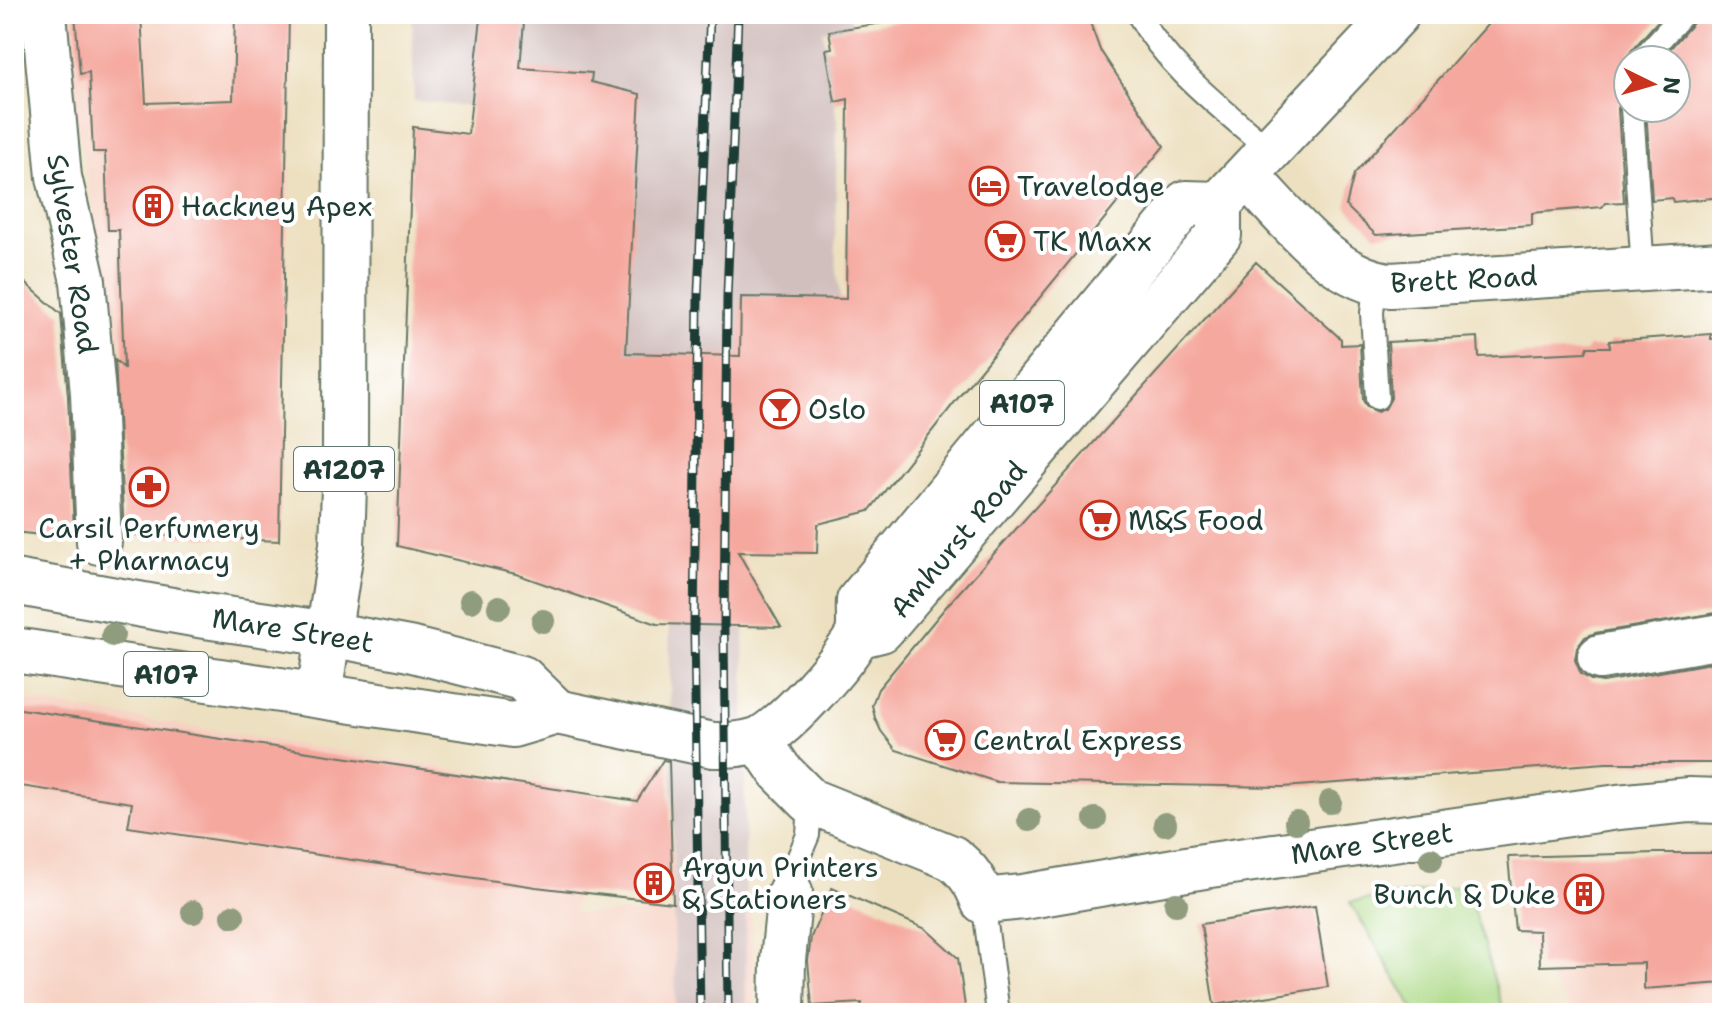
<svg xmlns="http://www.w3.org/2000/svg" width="1736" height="1027" viewBox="0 0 1736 1027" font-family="'Shantell Sans',sans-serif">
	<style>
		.built { fill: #f6d2c3 }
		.industrial { fill: #d1bfbd }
		.green { fill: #acd986; stroke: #668b5d; stroke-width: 2 }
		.building { fill: #f5a89e }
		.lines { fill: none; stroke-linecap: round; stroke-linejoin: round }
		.lane-casing { stroke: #677665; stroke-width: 26 }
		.street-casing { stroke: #677665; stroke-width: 48 }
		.primary-casing { stroke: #677665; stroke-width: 48 }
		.lane { stroke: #fff; stroke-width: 22 }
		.street { stroke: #fff; stroke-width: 44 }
		.primary { stroke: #fff; stroke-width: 44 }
		.rail-casing { stroke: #1f3d34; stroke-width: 9 }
		.rail { stroke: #fff; stroke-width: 6; stroke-dasharray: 18; stroke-linecap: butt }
		.tree { fill: #8f9c7e }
		.labels { text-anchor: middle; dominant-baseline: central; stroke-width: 8; stroke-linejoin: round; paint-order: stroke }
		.shield { fill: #fff; stroke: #627771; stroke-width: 2 }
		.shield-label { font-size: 26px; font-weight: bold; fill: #1f3d34 }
		.poi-label { font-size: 28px; fill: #1f3d34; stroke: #fff; text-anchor: start }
		.street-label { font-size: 28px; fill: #1f3d34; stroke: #fff }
	</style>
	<rect width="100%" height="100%" fill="#fff"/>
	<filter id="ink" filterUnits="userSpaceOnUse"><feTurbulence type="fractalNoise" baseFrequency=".0125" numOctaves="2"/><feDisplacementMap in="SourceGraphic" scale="16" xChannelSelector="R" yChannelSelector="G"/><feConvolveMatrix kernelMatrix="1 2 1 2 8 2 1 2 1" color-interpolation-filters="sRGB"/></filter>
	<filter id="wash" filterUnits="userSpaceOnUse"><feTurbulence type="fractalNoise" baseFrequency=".006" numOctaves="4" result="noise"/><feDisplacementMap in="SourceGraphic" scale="32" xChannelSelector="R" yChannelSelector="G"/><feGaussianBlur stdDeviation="1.8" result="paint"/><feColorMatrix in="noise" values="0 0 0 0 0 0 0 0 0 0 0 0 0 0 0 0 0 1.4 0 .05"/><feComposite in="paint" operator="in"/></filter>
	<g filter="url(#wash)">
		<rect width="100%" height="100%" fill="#ede0c0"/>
		<!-- built -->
		<path class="built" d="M 65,14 L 296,14 L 280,410 L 120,407 L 121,358 L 69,81 Z
			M 14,698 L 605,794 L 573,913 L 751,913 L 755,1013 L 14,1013 Z
			M 1722,849 L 1722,1013 L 1574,1013 L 1515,930 L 1508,857 L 1703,853 L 1721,852 Z"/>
		<!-- industrial -->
		<path class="industrial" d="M 412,14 L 844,14 L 851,19 L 852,26 L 823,31 L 837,121 L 835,251 L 843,327 L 839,519 L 818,519 L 737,552 L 734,629 L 744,629 L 746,1013 L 676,1013 L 669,628 L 671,355 L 626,353 L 640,94 L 623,90 L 556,115 L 414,101 Z"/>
		<!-- green -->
		<path class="green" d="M 1466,885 L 1504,1013 L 1416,1013 L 1350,902 Z"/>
		<g id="blocks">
			<!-- building -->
			<path class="building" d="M 75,14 L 141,14 L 146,103 L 233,100 L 235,14 L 289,14 L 279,541 L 124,534 L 115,360 L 124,368 L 119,230 L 108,230 L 105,152 L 93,152 L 89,72 L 80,74 Z
				M 942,14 L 1087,14 L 1100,50 L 1164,146 L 969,384 L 869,511 L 818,524 L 817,553 L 738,552 L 781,627 L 657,624 L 516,574 L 397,546 L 413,127 L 468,134 L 481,18 L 524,22 L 520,68 L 592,73 L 591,82 L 640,94 L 626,353 L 740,356 L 741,297 L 846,299 L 848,99 L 835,102 L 826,49 L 832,48 L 829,31 Z
				M 1497,14 L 1664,14 L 1631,51 L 1627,58 L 1628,95 L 1620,101 L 1618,109 L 1624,202 L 1605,203 L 1602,207 L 1532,213 L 1532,225 L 1376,235 L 1346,206 L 1354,174 Z
				M 1697,14 L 1722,14 L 1722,197 L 1673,202 L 1672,198 L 1652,200 L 1646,108 L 1676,108 L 1676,60 L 1660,60 L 1693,23 Z
				M 1256,262 L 1341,339 L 1341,345 L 1360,344 L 1363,400 L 1366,406 L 1377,412 L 1385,409 L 1391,398 L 1388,342 L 1478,337 L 1479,357 L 1586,352 L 1588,347 L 1610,347 L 1609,341 L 1711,334 L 1711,339 L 1722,338 L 1722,612 L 1595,633 L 1585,637 L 1577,648 L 1575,660 L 1581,674 L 1591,680 L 1603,682 L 1722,661 L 1722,763 L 1606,763 L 1283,787 L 997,782 L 896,750 L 881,731 L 875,718 L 872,705 L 878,689 L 945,608 Z
				M 14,273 L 61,314 L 68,396 L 74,531 L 60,537 L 14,532 Z
				M 14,708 L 637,801 L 663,760 L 669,761 L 673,903 L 536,887 L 128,827 L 132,803 L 14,785 Z
				M 1656,853 L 1722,853 L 1722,983 L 1644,989 L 1644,963 L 1540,966 L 1539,931 L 1515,930 L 1508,857 Z
				M 832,888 L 926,929 L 958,958 L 966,1013 L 860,1013 L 862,1003 L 812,1006 L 808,961 L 811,937 Z
				M 1315,906 L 1328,987 L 1214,1005 L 1201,924 Z"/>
		</g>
	</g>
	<g filter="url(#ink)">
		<use href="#blocks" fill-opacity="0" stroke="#677665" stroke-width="2"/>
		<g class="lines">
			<defs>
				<path id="lane" d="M 1138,14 C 1169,70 1223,109 1271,151
					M 1641,60 L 1683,14
					M 1632,108 L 1643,270
					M 1375,284 L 1372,313 L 1377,398
					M 790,892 L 797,861 L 808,835 L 810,801
					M 983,901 L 998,1013"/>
				<path id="street" d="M 44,14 L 59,177 L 83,281 L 93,394 L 99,542
					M 1247,176 C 1287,216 1332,280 1391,285 L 1722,264
					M 1600,657 L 1722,636
					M 759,740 L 780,771 L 810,801 L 952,858 C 968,870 976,882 983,901 L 1023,897 L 1204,866 L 1618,807 L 1689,800 L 1722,801
					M 782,1013 L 783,960 L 790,892"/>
				<path id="primary" d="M 14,582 L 205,616 L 329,634 L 409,649 L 522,678 L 557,712
					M 857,636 L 881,630 L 1219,235 L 1219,204
					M 14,650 L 513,725 L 557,712 L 713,745 C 728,745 742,745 757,740 C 781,732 843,662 856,638 C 861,629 858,612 859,601 L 1186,203 L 1219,204 L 1397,14
					M 319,695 L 342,545 L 345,458 L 346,14"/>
			</defs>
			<!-- lane casing -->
			<use href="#lane" class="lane-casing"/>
			<!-- street casing -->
			<use href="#street" class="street-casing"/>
			<!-- primary casing -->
			<use href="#primary" class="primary-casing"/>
			<!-- lane -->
			<use href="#lane" class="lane"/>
			<!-- street -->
			<use href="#street" class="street"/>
			<!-- primary -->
			<use href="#primary" class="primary"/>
			<defs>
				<path id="rail" d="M 700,1013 L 694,630 L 698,296 L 710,14
					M 728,1013 L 724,630 L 727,297 L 738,14"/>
			</defs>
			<!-- rail casing -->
			<use href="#rail" class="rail-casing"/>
			<!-- rail -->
			<use href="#rail" class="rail"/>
		</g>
		<!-- trees -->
		<g class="tree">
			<circle cx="471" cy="601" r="12"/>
			<circle cx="499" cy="607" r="12"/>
			<circle cx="543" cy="621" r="12"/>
			<circle cx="113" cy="635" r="12"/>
			<circle cx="1330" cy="802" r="12"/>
			<circle cx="1095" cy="819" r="12"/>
			<circle cx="1029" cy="820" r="12"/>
			<circle cx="1296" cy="822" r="12"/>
			<circle cx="1165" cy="824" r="12"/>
			<circle cx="1431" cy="859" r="12"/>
			<circle cx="1176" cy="904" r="12"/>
			<circle cx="193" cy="912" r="12"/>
			<circle cx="233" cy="916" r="12"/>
		</g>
	</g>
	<!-- icons -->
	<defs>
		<symbol id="hotel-ring" viewBox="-11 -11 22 22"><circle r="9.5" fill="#fff" stroke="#c8321e" stroke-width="1.5"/><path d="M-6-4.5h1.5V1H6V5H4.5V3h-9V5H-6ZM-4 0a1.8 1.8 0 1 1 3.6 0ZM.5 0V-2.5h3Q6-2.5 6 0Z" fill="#c8321e"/></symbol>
		<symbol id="building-ring" viewBox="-11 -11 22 22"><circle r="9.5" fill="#fff" stroke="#c8321e" stroke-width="1.5"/><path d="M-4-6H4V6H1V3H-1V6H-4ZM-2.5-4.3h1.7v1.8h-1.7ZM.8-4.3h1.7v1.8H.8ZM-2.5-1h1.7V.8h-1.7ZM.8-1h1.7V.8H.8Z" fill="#c8321e"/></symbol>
		<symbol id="supermarket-ring" viewBox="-11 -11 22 22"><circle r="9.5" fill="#fff" stroke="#c8321e" stroke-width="1.5"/><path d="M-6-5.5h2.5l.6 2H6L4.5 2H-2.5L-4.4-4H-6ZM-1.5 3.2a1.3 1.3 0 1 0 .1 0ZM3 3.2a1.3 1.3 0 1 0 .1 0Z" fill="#c8321e"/></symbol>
		<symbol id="bar-ring" viewBox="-11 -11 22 22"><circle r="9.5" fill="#fff" stroke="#c8321e" stroke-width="1.5"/><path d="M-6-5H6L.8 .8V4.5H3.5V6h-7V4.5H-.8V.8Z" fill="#c8321e"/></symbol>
		<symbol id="pharmacy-ring" viewBox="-11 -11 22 22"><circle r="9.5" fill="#fff" stroke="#c8321e" stroke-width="1.5"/><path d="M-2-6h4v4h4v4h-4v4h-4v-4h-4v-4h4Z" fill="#c8321e"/></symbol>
	</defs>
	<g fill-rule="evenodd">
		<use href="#hotel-ring" x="967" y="164" width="44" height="44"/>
		<use href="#building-ring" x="131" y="184" width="44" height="44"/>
		<use href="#supermarket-ring" x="983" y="219" width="44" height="44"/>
		<use href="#bar-ring" x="758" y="387" width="44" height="44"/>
		<use href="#pharmacy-ring" x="127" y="465" width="44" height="44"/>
		<use href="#supermarket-ring" x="1078" y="498" width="44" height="44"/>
		<use href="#supermarket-ring" x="923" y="718" width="44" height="44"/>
		<use href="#building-ring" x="632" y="861" width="44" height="44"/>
		<use href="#building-ring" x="1562" y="872" width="44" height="44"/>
	</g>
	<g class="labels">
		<!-- shield labels -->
		<g class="shield">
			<rect x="980" y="381" width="84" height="44" rx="6"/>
			<rect x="294" y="447" width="100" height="44" rx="6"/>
			<rect x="124" y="652" width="84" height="44" rx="6"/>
		</g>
		<g class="shield-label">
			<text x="1022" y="403">A107</text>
			<text x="344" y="469">A1207</text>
			<text x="166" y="674">A107</text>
		</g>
		<!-- poi labels -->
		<g class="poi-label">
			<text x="1017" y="186">Travelodge</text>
			<text x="181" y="206">Hackney Apex</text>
			<text x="1033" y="241">TK Maxx</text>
			<text x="808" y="409">Oslo</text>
			<text x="1128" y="520">M&amp;S Food</text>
			<text x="149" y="528" text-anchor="middle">Carsil Perfumery<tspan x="149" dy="32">+ Pharmacy</tspan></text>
			<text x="973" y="740">Central Express</text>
			<text x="682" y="867">Argun Printers<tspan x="682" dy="32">&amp; Stationers</tspan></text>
			<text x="1556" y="894" text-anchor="end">Bunch &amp; Duke</text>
		</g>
		<!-- street labels -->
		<g class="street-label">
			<text transform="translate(73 254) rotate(81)">Sylvester Road</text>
			<text transform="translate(1464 279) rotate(-3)">Brett Road</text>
			<text transform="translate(958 539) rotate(-50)">Amhurst Road</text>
			<text transform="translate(293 630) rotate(9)">Mare Street</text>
			<text transform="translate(1372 843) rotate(-8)">Mare Street</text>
		</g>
	</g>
	<!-- margin -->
	<rect width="1736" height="1027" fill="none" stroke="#fff" stroke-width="48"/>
	<!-- north arrow -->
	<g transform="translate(1652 84) rotate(95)"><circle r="38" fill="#ffffff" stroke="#a5b1ae" stroke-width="2"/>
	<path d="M0-6L14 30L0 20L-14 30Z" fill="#c8321e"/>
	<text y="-12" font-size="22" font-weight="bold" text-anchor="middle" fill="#1f3d34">N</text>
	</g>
</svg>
